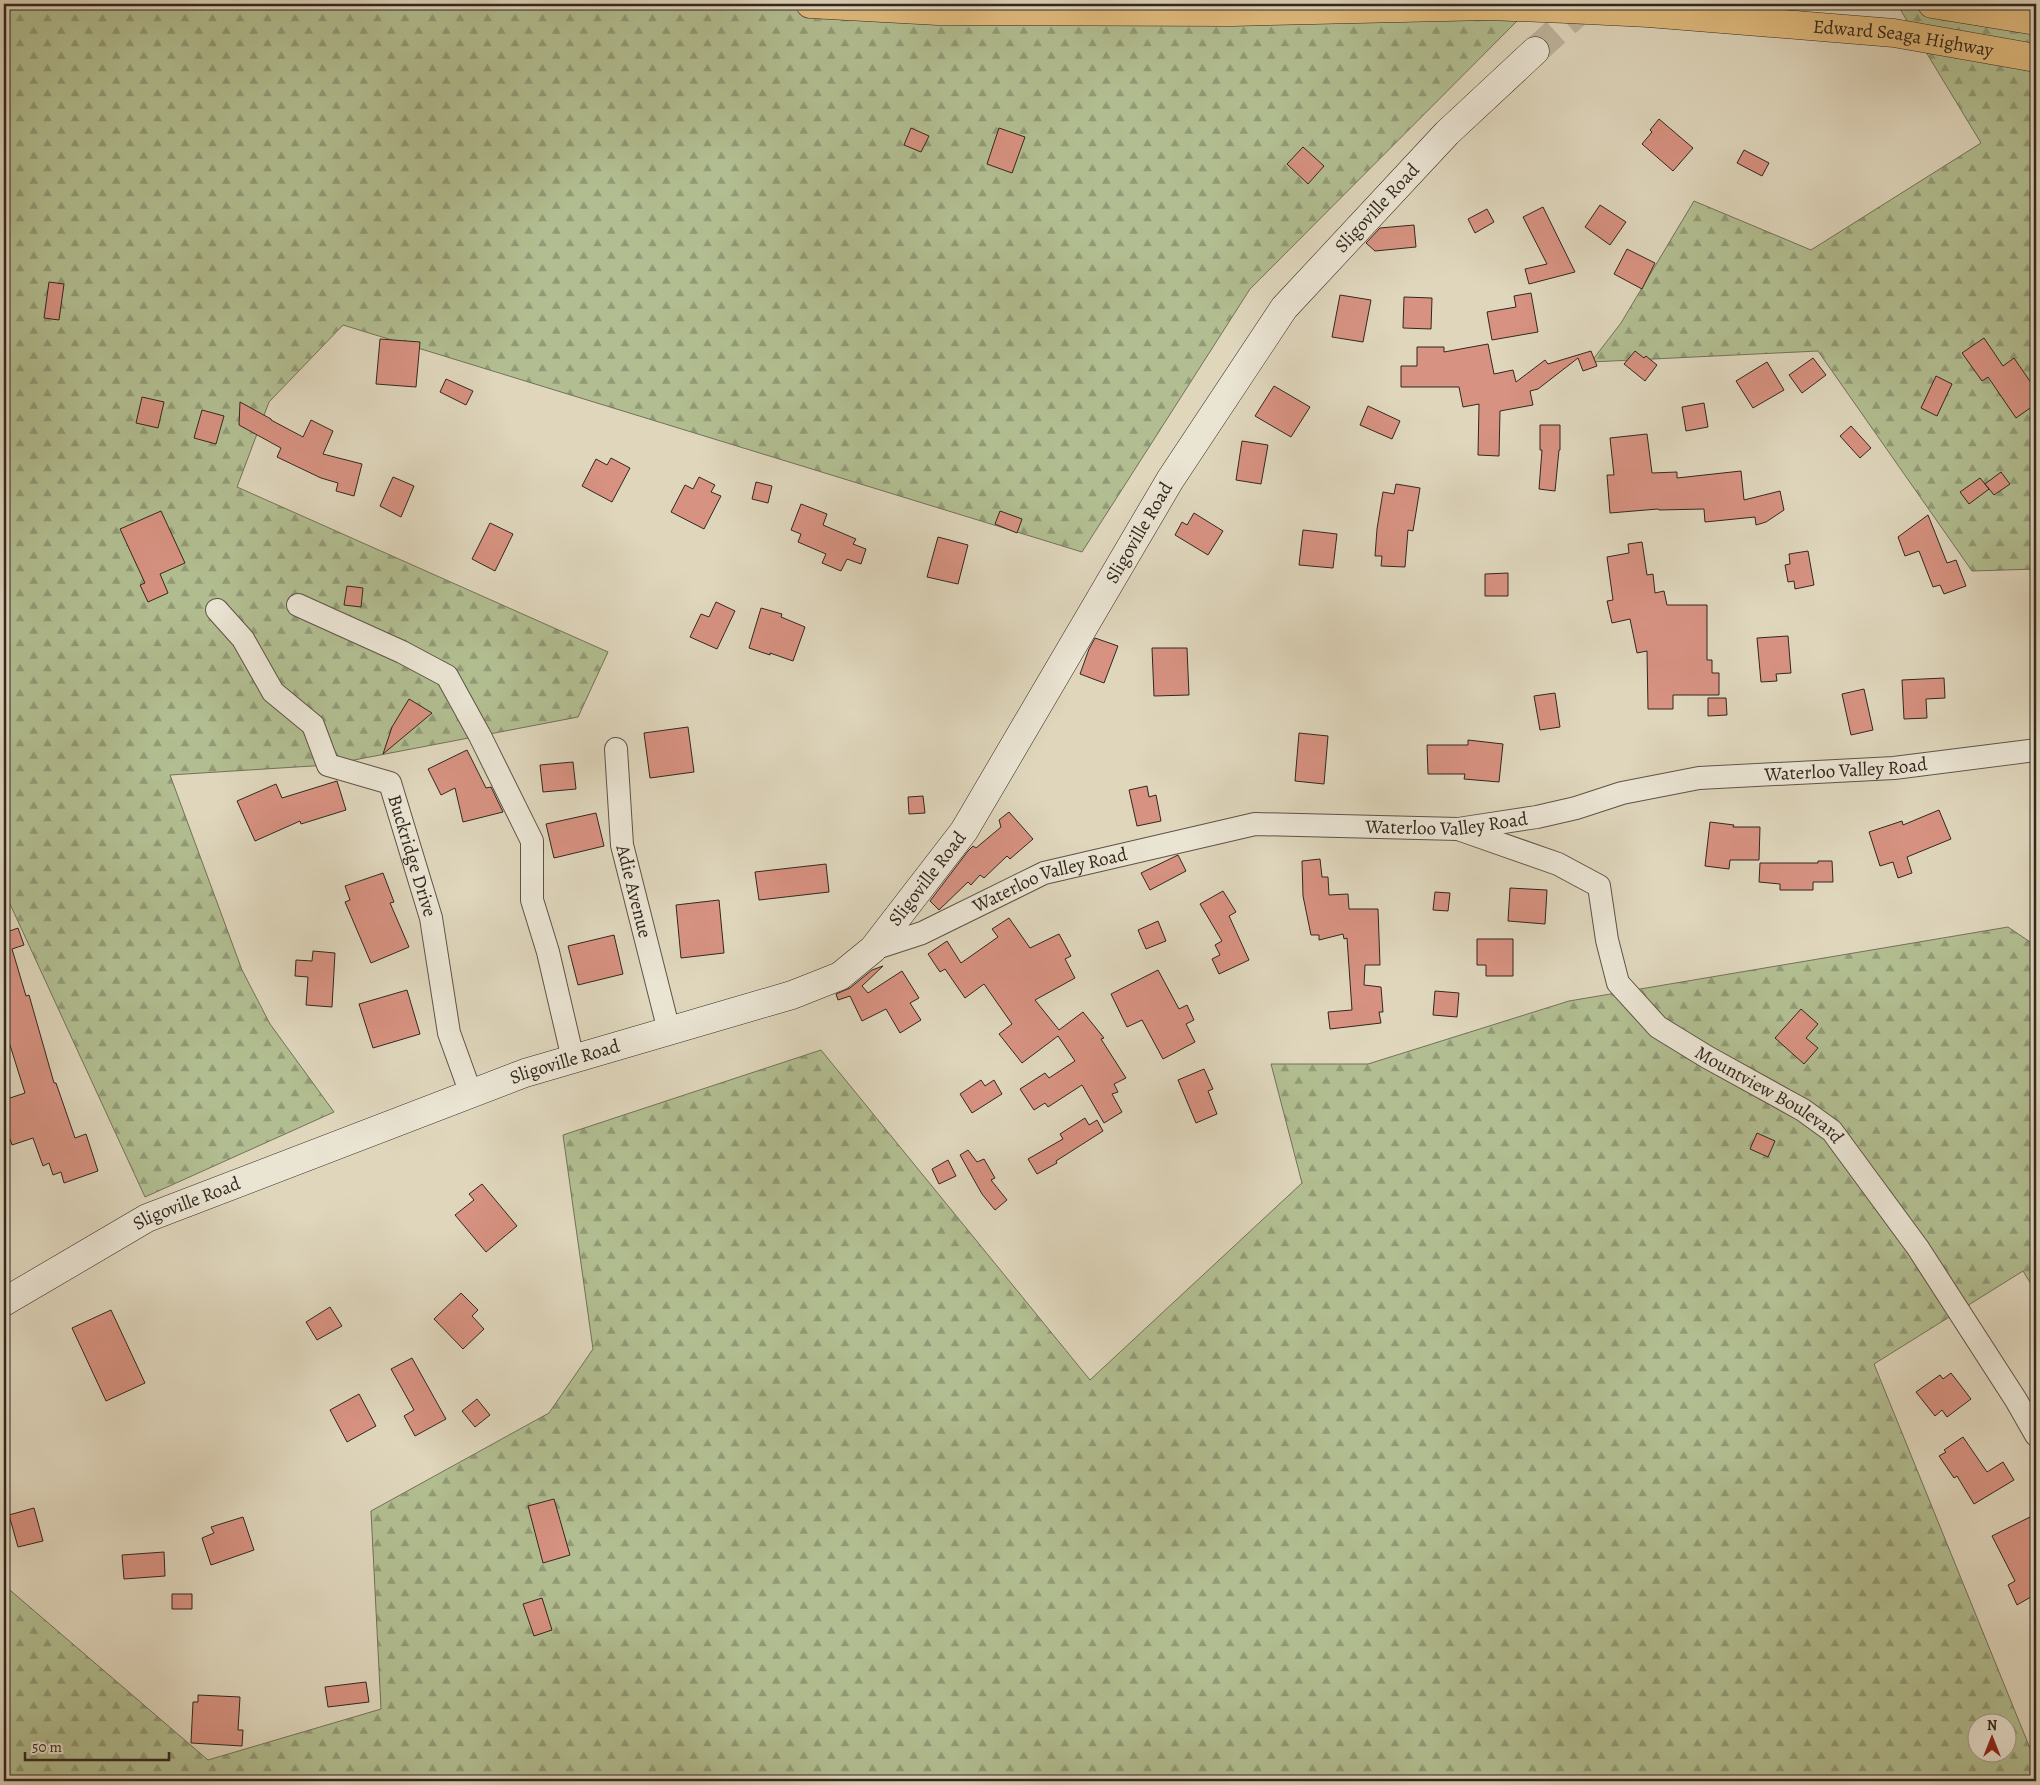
<svg xmlns="http://www.w3.org/2000/svg" width="2040" height="1785" viewBox="0 0 2040 1785" font-family="Alegreya,serif">
	<style>
		.forest { fill: url(#forest-firs); stroke: #727258; fill-rule: evenodd }
		.building { fill: #d79281; stroke: #33271e }
		.lines { fill: none; stroke-linecap: round; stroke-linejoin: round }
		.secondary-tunnel { stroke: #bdb39c; stroke-width: 28; stroke-dasharray: 28 14; stroke-linecap: butt }
		.street-casing { stroke: #5e5346; stroke-width: 24 }
		.secondary-casing { stroke: #33271e; stroke-width: 29 }
		.highway-casing { stroke: #33271e; stroke-width: 29 }
		.street { stroke: #eae4d3; stroke-width: 22 }
		.secondary { stroke: #eae4d3; stroke-width: 28 }
		.highway { stroke: #e0bb7e; stroke-width: 28 }
		.labels { text-anchor: middle; dominant-baseline: central; stroke-width: 5; stroke-linejoin: round; paint-order: stroke }
		.street-label { font-size: 19px; fill: #33271e; stroke: #eae4d3 }
	</style>
	<defs>
		<pattern id="forest-firs" width="22" height="20" patternUnits="userSpaceOnUse" patternTransform="scale(1.25)"><rect width="22" height="20" fill="#b2be91"/><path d="M5 1l3.5 6h-7zM16 11l3.5 6h-7z" fill="#919a76"/></pattern>
	</defs>
	<rect width="100%" height="100%" fill="#dfd6bc"/>
	<filter id="stains"><feTurbulence type="fractalNoise" baseFrequency=".004" numOctaves="4"/><feColorMatrix values="0 0 0 0 .2 0 0 0 0 .09 0 0 0 0 .02 0 0 0 .5 -.17"/></filter>
	<radialGradient id="worn" r=".72"><stop offset=".6" stop-color="#630" stop-opacity="0"/><stop offset="1" stop-color="#630" stop-opacity=".3"/></radialGradient>
	<!-- forest -->
	<path class="forest" d="M 4,4 L 1534,4 L 1250,289 L 1082,552 L 343,325 L 269,402 L 237,487 L 608,652 L 578,717 L 328,765 L 170,775 L 242,970 L 270,1024 L 334,1112 L 145,1197 L 4,891 Z
		M 1897,4 L 2036,4 L 2036,569 L 1972,571 L 1818,351 L 1591,362 L 1621,323 L 1694,201 L 1811,250 L 1981,143 Z
		M 2008,927 L 2036,946 L 2036,1292 L 2023,1271 L 1874,1364 L 2036,1763 L 2036,1781 L 4,1781 L 4,1585 L 208,1760 L 381,1709 L 371,1511 L 549,1413 L 593,1349 L 563,1135 L 821,1050 L 1090,1380 L 1302,1183 L 1271,1064 L 1368,1064 L 1569,1001 ZM 1978,1722 L 2008,1722 L 2008,1752 L 1978,1752 Z"/>
	<!-- building -->
	<path class="building" d="M 1659,119 L 1693,148 L 1673,171 L 1642,144 L 1652,132 L 1650,130 Z
		M 911,128 L 929,136 L 921,152 L 904,145 Z
		M 999,128 L 1025,137 L 1012,173 L 987,164 Z
		M 1303,147 L 1324,166 L 1308,184 L 1287,164 Z
		M 1744,150 L 1769,163 L 1762,176 L 1737,163 Z
		M 1600,205 L 1626,222 L 1610,245 L 1585,227 Z
		M 1543,207 L 1575,272 L 1529,284 L 1525,269 L 1547,264 L 1523,217 Z
		M 1487,209 L 1494,222 L 1475,233 L 1468,219 Z
		M 1414,225 L 1416,247 L 1375,251 L 1366,243 L 1380,228 Z
		M 1627,249 L 1655,263 L 1642,289 L 1614,274 Z
		M 49,282 L 64,284 L 59,320 L 44,318 Z
		M 1531,293 L 1538,332 L 1492,340 L 1487,312 L 1516,307 L 1514,296 Z
		M 1340,295 L 1371,300 L 1363,342 L 1332,337 Z
		M 1404,297 L 1432,298 L 1431,329 L 1403,328 Z
		M 1984,338 L 2003,366 L 2014,358 L 2036,390 L 2036,404 L 2016,418 L 1988,377 L 1982,381 L 1962,353 Z
		M 380,339 L 420,342 L 416,387 L 376,384 Z
		M 1488,344 L 1494,374 L 1513,370 L 1516,382 L 1545,360 L 1548,364 L 1591,351 L 1597,366 L 1583,371 L 1578,358 L 1538,389 L 1530,391 L 1533,405 L 1500,411 L 1499,456 L 1478,455 L 1479,404 L 1463,407 L 1459,387 L 1401,387 L 1401,366 L 1417,366 L 1417,347 L 1444,347 L 1444,352 Z
		M 1635,351 L 1644,358 L 1646,356 L 1657,365 L 1645,381 L 1624,364 Z
		M 1813,358 L 1826,375 L 1802,393 L 1789,375 Z
		M 1767,362 L 1784,390 L 1753,408 L 1736,381 Z
		M 1936,376 L 1952,384 L 1937,416 L 1921,408 Z
		M 446,379 L 473,391 L 466,405 L 440,392 Z
		M 1274,386 L 1310,407 L 1291,437 L 1255,416 Z
		M 142,397 L 164,402 L 158,428 L 136,423 Z
		M 240,402 L 271,419 L 271,420 L 303,437 L 311,420 L 333,431 L 323,454 L 362,464 L 354,496 L 336,491 L 338,483 L 321,478 L 277,457 L 281,448 L 239,425 Z
		M 1704,403 L 1708,427 L 1686,431 L 1682,407 Z
		M 1368,406 L 1400,421 L 1392,439 L 1360,425 Z
		M 202,410 L 224,416 L 216,444 L 194,438 Z
		M 1540,425 L 1560,425 L 1560,450 L 1559,450 L 1555,491 L 1539,489 L 1542,450 L 1540,450 Z
		M 1851,426 L 1871,448 L 1860,458 L 1840,436 Z
		M 1647,434 L 1652,473 L 1677,472 L 1677,478 L 1741,471 L 1744,500 L 1780,491 L 1784,510 L 1766,522 L 1756,525 L 1755,517 L 1705,522 L 1704,509 L 1659,510 L 1658,509 L 1610,513 L 1607,475 L 1614,475 L 1610,438 Z
		M 1242,441 L 1268,445 L 1261,484 L 1236,480 Z
		M 611,458 L 630,468 L 612,502 L 582,486 L 596,459 L 607,465 Z
		M 2001,472 L 2010,484 L 1994,495 L 1985,484 Z
		M 393,477 L 414,486 L 401,517 L 380,506 Z
		M 699,477 L 715,485 L 711,492 L 721,496 L 704,529 L 671,512 L 685,485 L 693,489 Z
		M 1980,478 L 1989,489 L 1969,504 L 1960,492 Z
		M 756,482 L 772,486 L 768,503 L 752,499 Z
		M 1396,484 L 1420,488 L 1413,531 L 1408,530 L 1405,567 L 1381,566 L 1382,556 L 1375,556 L 1377,529 L 1383,492 L 1394,494 Z
		M 801,504 L 827,514 L 823,525 L 856,539 L 853,544 L 866,549 L 861,564 L 847,559 L 841,571 L 822,563 L 826,554 L 798,542 L 801,534 L 791,530 Z
		M 161,511 L 185,563 L 160,574 L 168,593 L 148,602 L 140,585 L 145,583 L 120,529 Z
		M 1000,511 L 1022,519 L 1017,533 L 995,524 Z
		M 1194,513 L 1223,531 L 1208,555 L 1175,535 L 1182,522 L 1187,525 Z
		M 1928,515 L 1947,563 L 1956,560 L 1966,586 L 1944,594 L 1940,585 L 1933,587 L 1919,551 L 1905,556 L 1898,537 Z
		M 490,523 L 513,534 L 495,571 L 472,559 Z
		M 1303,530 L 1337,534 L 1333,568 L 1299,565 Z
		M 938,537 L 968,545 L 958,584 L 927,577 Z
		M 1642,542 L 1647,575 L 1653,574 L 1655,593 L 1664,591 L 1667,605 L 1707,605 L 1707,660 L 1712,660 L 1712,673 L 1719,673 L 1719,695 L 1673,695 L 1673,709 L 1648,709 L 1647,651 L 1637,653 L 1630,619 L 1612,623 L 1607,601 L 1613,600 L 1607,557 L 1629,553 L 1628,544 Z
		M 1808,551 L 1814,585 L 1795,589 L 1794,581 L 1788,582 L 1785,565 L 1790,564 L 1789,554 Z
		M 1508,573 L 1508,596 L 1485,596 L 1485,574 Z
		M 347,586 L 363,588 L 361,607 L 344,605 Z
		M 716,602 L 735,611 L 717,649 L 690,637 L 701,614 L 709,617 Z
		M 761,608 L 782,614 L 781,617 L 805,627 L 793,661 L 770,653 L 770,655 L 749,648 Z
		M 1788,636 L 1791,673 L 1776,674 L 1777,681 L 1761,682 L 1757,638 Z
		M 1095,638 L 1118,646 L 1104,683 L 1080,674 L 1089,649 Z
		M 1152,648 L 1187,648 L 1189,695 L 1154,696 Z
		M 1944,678 L 1945,698 L 1926,699 L 1927,718 L 1904,719 L 1902,680 Z
		M 1864,689 L 1873,730 L 1851,735 L 1842,694 Z
		M 1555,693 L 1560,727 L 1540,730 L 1534,696 Z
		M 1708,698 L 1726,698 L 1727,715 L 1708,716 Z
		M 409,699 L 432,713 L 383,754 L 392,727 Z
		M 688,727 L 694,772 L 650,778 L 644,733 Z
		M 1299,733 L 1328,736 L 1324,784 L 1295,781 Z
		M 1468,740 L 1503,744 L 1499,782 L 1464,779 L 1465,774 L 1428,774 L 1427,745 L 1468,745 Z
		M 467,750 L 486,788 L 491,787 L 503,812 L 463,822 L 455,788 L 441,795 L 428,769 Z
		M 573,762 L 576,789 L 543,792 L 540,765 Z
		M 337,781 L 346,810 L 301,824 L 300,821 L 255,841 L 237,801 L 276,784 L 282,798 Z
		M 1147,786 L 1149,797 L 1156,795 L 1161,821 L 1137,826 L 1129,790 Z
		M 923,796 L 925,813 L 909,814 L 908,797 Z
		M 1939,810 L 1951,839 L 1907,857 L 1912,873 L 1898,878 L 1893,862 L 1880,866 L 1869,832 L 1902,821 L 1903,825 Z
		M 1009,812 L 1033,839 L 1010,859 L 1007,856 L 984,878 L 980,875 L 971,885 L 968,882 L 939,910 L 930,901 L 968,851 L 973,846 L 976,848 L 1001,827 L 999,820 Z
		M 596,813 L 604,846 L 554,858 L 546,824 Z
		M 1710,822 L 1734,825 L 1733,827 L 1760,827 L 1759,860 L 1730,860 L 1729,869 L 1705,866 Z
		M 1178,855 L 1186,871 L 1150,890 L 1141,873 Z
		M 1320,859 L 1322,877 L 1328,877 L 1329,895 L 1348,894 L 1349,909 L 1378,909 L 1380,965 L 1365,965 L 1364,985 L 1381,987 L 1383,1012 L 1379,1012 L 1381,1023 L 1330,1029 L 1328,1012 L 1352,1010 L 1347,938 L 1344,939 L 1343,934 L 1319,940 L 1319,935 L 1311,935 L 1303,896 L 1302,861 Z
		M 1818,861 L 1832,861 L 1833,882 L 1813,882 L 1813,890 L 1780,890 L 1780,884 L 1759,882 L 1760,863 L 1818,863 Z
		M 826,864 L 829,892 L 759,900 L 755,872 Z
		M 383,873 L 394,902 L 390,903 L 409,947 L 371,963 L 345,902 L 350,900 L 345,886 Z
		M 1510,888 L 1547,890 L 1545,924 L 1508,921 Z
		M 1223,891 L 1236,912 L 1229,916 L 1249,960 L 1219,974 L 1212,959 L 1220,955 L 1215,945 L 1222,941 L 1200,904 Z
		M 1435,892 L 1450,893 L 1448,911 L 1433,910 Z
		M 719,900 L 724,953 L 681,958 L 676,905 Z
		M 1009,918 L 1030,948 L 1059,934 L 1071,956 L 1065,959 L 1075,978 L 1035,1000 L 1059,1030 L 1083,1012 L 1104,1038 L 1101,1039 L 1126,1078 L 1114,1084 L 1118,1092 L 1112,1094 L 1122,1112 L 1104,1123 L 1082,1085 L 1048,1107 L 1045,1103 L 1034,1110 L 1020,1089 L 1045,1073 L 1049,1078 L 1075,1061 L 1058,1036 L 1022,1063 L 999,1034 L 1012,1024 L 984,984 L 965,998 L 945,969 L 940,972 L 928,954 L 947,941 L 961,963 L 998,937 L 992,929 Z
		M 1158,921 L 1166,941 L 1146,949 L 1138,930 Z
		M 18,928 L 24,945 L 12,949 L 26,996 L 29,995 L 54,1083 L 56,1083 L 75,1138 L 86,1134 L 98,1171 L 64,1183 L 61,1172 L 53,1175 L 49,1163 L 43,1166 L 33,1138 L 12,1145 L 4,1121 L 4,1100 L 25,1093 L 9,1042 L 4,1044 L 4,933 Z
		M 614,935 L 623,974 L 578,985 L 568,946 Z
		M 1477,939 L 1513,939 L 1513,976 L 1486,976 L 1486,965 L 1477,965 Z
		M 313,951 L 335,953 L 332,1007 L 306,1005 L 308,977 L 295,976 L 296,960 L 312,961 Z
		M 883,966 L 862,986 L 868,993 L 902,971 L 919,998 L 910,1003 L 921,1020 L 900,1033 L 886,1009 L 862,1021 L 850,996 L 838,1000 L 836,994 L 850,988 L 872,970 Z
		M 1158,970 L 1179,1009 L 1187,1005 L 1194,1020 L 1186,1024 L 1195,1042 L 1163,1059 L 1142,1020 L 1127,1027 L 1111,994 Z
		M 407,990 L 420,1034 L 373,1048 L 359,1004 Z
		M 1435,991 L 1459,993 L 1457,1017 L 1433,1015 Z
		M 1801,1009 L 1818,1024 L 1806,1038 L 1818,1048 L 1804,1064 L 1775,1038 Z
		M 1204,1069 L 1213,1089 L 1208,1091 L 1217,1114 L 1196,1123 L 1178,1080 Z
		M 981,1080 L 985,1086 L 994,1080 L 1002,1094 L 972,1113 L 960,1094 Z
		M 1085,1118 L 1089,1125 L 1097,1120 L 1103,1131 L 1056,1161 L 1057,1163 L 1037,1174 L 1028,1159 L 1063,1139 L 1060,1134 Z
		M 1757,1133 L 1775,1141 L 1768,1157 L 1750,1149 Z
		M 968,1150 L 977,1162 L 984,1159 L 995,1178 L 991,1180 L 1007,1200 L 995,1210 L 982,1194 L 960,1155 Z
		M 948,1160 L 956,1176 L 939,1184 L 932,1169 Z
		M 482,1184 L 517,1226 L 486,1252 L 455,1215 L 474,1200 L 469,1194 Z
		M 461,1293 L 478,1310 L 472,1316 L 484,1329 L 463,1349 L 434,1319 Z
		M 330,1307 L 342,1326 L 317,1340 L 306,1322 Z
		M 111,1310 L 145,1383 L 106,1401 L 72,1328 Z
		M 412,1358 L 446,1419 L 415,1436 L 404,1416 L 414,1410 L 391,1369 Z
		M 1951,1373 L 1971,1399 L 1947,1417 L 1942,1410 L 1935,1416 L 1916,1392 L 1940,1375 L 1943,1379 Z
		M 359,1394 L 376,1426 L 347,1442 L 330,1410 Z
		M 477,1399 L 490,1415 L 475,1427 L 462,1411 Z
		M 1963,1437 L 1987,1472 L 2003,1462 L 2014,1480 L 1974,1504 L 1957,1476 L 1954,1478 L 1939,1456 L 1946,1452 L 1944,1450 Z
		M 554,1499 L 570,1555 L 543,1563 L 528,1506 Z
		M 34,1508 L 43,1541 L 18,1547 L 9,1515 Z
		M 2036,1514 L 2036,1594 L 2017,1605 L 2008,1585 L 2015,1581 L 1992,1536 Z
		M 243,1517 L 254,1550 L 211,1565 L 202,1538 L 214,1533 L 211,1527 Z
		M 164,1552 L 165,1576 L 124,1579 L 122,1555 Z
		M 172,1594 L 192,1594 L 192,1609 L 172,1609 Z
		M 542,1598 L 552,1630 L 534,1636 L 523,1604 Z
		M 366,1682 L 369,1702 L 328,1707 L 325,1687 Z
		M 198,1695 L 240,1697 L 238,1730 L 243,1730 L 242,1746 L 191,1743 L 193,1702 L 198,1702 Z"/>
	<g class="lines">
		<!-- secondary-tunnel -->
		<path class="secondary-tunnel" d="M 1535,51 L 1587,4"/>
		<defs>
			<g id="street">
				<path d="M 298,605 L 402,652 L 447,676 L 480,736 L 532,841 L 532,900 L 548,952 L 573,1059"/>
				<path id="s1" d="M 217,610 L 243,639 L 273,692 L 313,725 L 328,765 L 390,783 L 431,918 L 449,1033 L 471,1094"/>
				<path id="s2" d="M 616,749 L 622,845 L 669,1031"/>
				<path id="s3" d="M 1461,830 L 1558,864 L 1599,886 L 1607,940 L 1618,983 L 1658,1027 L 1707,1057 L 1803,1110 L 1832,1131 L 1918,1248 L 2016,1400 L 2036,1435"/>
				<path id="s4" d="M 873,949 L 922,933 L 1044,873 L 1255,824 L 1458,829 L 1537,817 L 1576,808 L 1622,793 L 1699,778 L 1894,768 L 2036,750"/>
			</g>
			<g id="secondary">
				<path id="s5" d="M 4,1302 L 147,1218 L 525,1073 L 792,995 L 840,976 L 873,949 L 964,831 L 1170,480 L 1284,308 L 1447,133 L 1535,51"/>
			</g>
			<g id="highway">
				<path id="s6" d="M 810,4 L 938,11 L 1232,12 L 1489,6 L 1567,9 L 1648,13 L 1894,33 L 2036,58"/>
				<path d="M 1932,4 L 2036,21"/>
			</g>
		</defs>
		<!-- street casing -->
		<use href="#street" class="street-casing"/>
		<!-- secondary casing -->
		<use href="#secondary" class="secondary-casing"/>
		<!-- highway casing -->
		<use href="#highway" class="highway-casing"/>
		<!-- street -->
		<use href="#street" class="street"/>
		<!-- secondary -->
		<use href="#secondary" class="secondary"/>
		<!-- highway -->
		<use href="#highway" class="highway"/>
	</g>
	<g class="labels">
		<!-- street labels -->
		<g class="street-label">
			<text stroke="none"><textPath href="#s6" startOffset="1095">Edward Seaga Highway</textPath></text>
			<text stroke="none"><textPath href="#s5" startOffset="1842">Sligoville Road</textPath></text>
			<text stroke="none"><textPath href="#s5" startOffset="1438">Sligoville Road</textPath></text>
			<text stroke="none"><textPath href="#s4" startOffset="1001">Waterloo Valley Road</textPath></text>
			<text stroke="none"><textPath href="#s4" startOffset="596">Waterloo Valley Road</textPath></text>
			<text stroke="none"><textPath href="#s1" startOffset="335">Buckridge Drive</textPath></text>
			<text stroke="none"><textPath href="#s5" startOffset="1032">Sligoville Road</textPath></text>
			<text stroke="none"><textPath href="#s4" startOffset="191">Waterloo Valley Road</textPath></text>
			<text stroke="none"><textPath href="#s2" startOffset="144">Adie Avenue</textPath></text>
			<text stroke="none"><textPath href="#s5" startOffset="612">Sligoville Road</textPath></text>
			<text stroke="none"><textPath href="#s3" startOffset="438">Mountview Boulevard</textPath></text>
			<text stroke="none"><textPath href="#s5" startOffset="208">Sligoville Road</textPath></text>
		</g>
	</g>
	<!-- margin -->
	<rect width="2040" height="1785" fill="none" stroke="#dfd6bc" stroke-width="20"/>
	<rect x="5" y="5" width="2030" height="1775" fill="none" stroke="#33271e" stroke-width="2.5"/>
	<rect x="10" y="10" width="2020" height="1765" fill="none" stroke="#33271e"/>
	<!-- north arrow -->
	<g transform="translate(1992 1738)"><circle r="24" fill="#eae4d3" stroke="#a1988b"/>
	<path d="M0-4L9 19L0 12L-9 19Z" fill="#8f2418"/>
	<text y="-8" font-size="14" font-weight="bold" text-anchor="middle" fill="#33271e">N</text>
	</g>
	<!-- scale -->
	<path d="M25 1752v8h144v-8" fill="none" stroke="#33271e" stroke-width="2.5"/>
	<text x="32" y="1752" font-size="15" fill="#33271e" stroke="#eae4d3" stroke-width="4" paint-order="stroke">50 m</text>
	<rect width="100%" height="100%" filter="url(#stains)"/>
	<rect width="100%" height="100%" fill="url(#worn)"/>
</svg>
